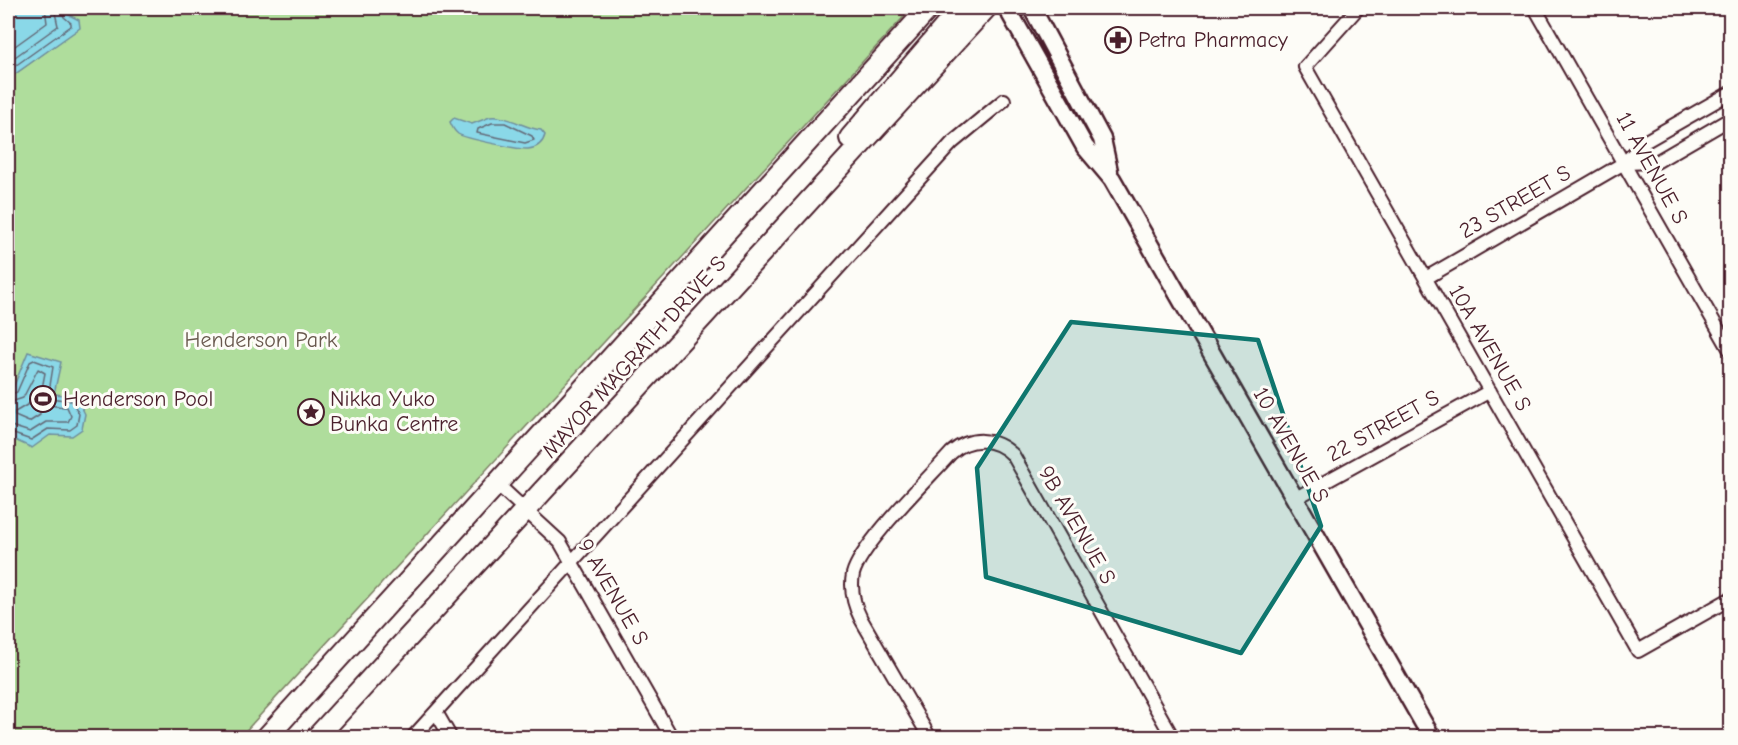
<svg xmlns="http://www.w3.org/2000/svg" width="1738" height="745" viewBox="0 0 1738 745" font-family="'Comic Neue',sans-serif">
	<style>
		.green { fill: #afdd9c; stroke: #7c7e64; stroke-width: 1.5 }
		.water { fill: #8ad8e8; stroke: #708e9c; stroke-width: 1.5 }
		.lines { fill: none; stroke-linecap: round; stroke-linejoin: round }
		.shore { stroke: #646977; stroke-width: 1.5 }
		.street-casing { stroke: #4a1f2b; stroke-width: 16 }
		.secondary-casing { stroke: #4a1f2b; stroke-width: 21 }
		.primary-casing { stroke: #4a1f2b; stroke-width: 24 }
		.street { stroke: #fdfcf7; stroke-width: 12 }
		.secondary { stroke: #fdfcf7; stroke-width: 16 }
		.primary { stroke: #fdfcf7; stroke-width: 20 }
		.marked { fill: #0f766e; fill-opacity: 0.2; stroke: #0f766e; stroke-width: 4.5; stroke-linejoin: round }
		.labels { text-anchor: middle; dominant-baseline: central; stroke-width: 6; stroke-linejoin: round; paint-order: stroke }
		.poi-label { font-size: 22px; fill: #4a1f2b; stroke: #fdfcf7; text-anchor: start }
		.street-label { font-size: 22px; fill: #4a1f2b; stroke: #fdfcf7 }
		.park-label { font-size: 22px; fill: #68584d; stroke: #fdfcf7 }
	</style>
	<rect width="100%" height="100%" fill="#fdfcf7"/>
	<filter id="ink" filterUnits="userSpaceOnUse"><feTurbulence type="fractalNoise" baseFrequency=".0167" numOctaves="2"/><feDisplacementMap in="SourceGraphic" scale="12" xChannelSelector="R" yChannelSelector="G"/><feConvolveMatrix kernelMatrix="1 2 1 2 8 2 1 2 1" color-interpolation-filters="sRGB"/></filter>
	<g filter="url(#ink)">
		<!-- green -->
		<path class="green" d="M 67,8 L 912,8 L 240,737 L 8,737 L 8,79 L 79,28 Z"/>
		<!-- water -->
		<path class="water" d="M 8,8 L 67,8 L 69,15 L 79,20 L 80,28 L 8,79 Z
			M 490,117 C 509,115 523,128 541,130 L 545,135 C 543,143 537,148 528,149 C 520,150 464,138 458,134 C 454,131 452,127 450,122 L 454,118 L 472,124 Z
			M 28,352 L 61,362 L 54,394 L 76,396 L 85,414 L 82,429 L 72,436 L 50,435 L 32,448 L 8,437 L 8,390 L 13,388 Z"/>
		<g class="lines">
			<!-- shore -->
			<path class="shore" d="M 8,51 L 47,23 L 45,8
				M 8,62 L 58,26 L 54,8
				M 8,71 L 71,26 L 71,23 L 64,17 L 61,8
				M 492,123 L 505,123 L 532,136 L 534,140 L 525,143 L 477,133 L 478,129 Z
				M 8,395 L 17,392 L 30,362 L 34,360 L 53,367 L 49,392 L 50,398 L 72,401 L 79,414 L 77,425 L 70,430 L 48,429 L 31,440 L 8,432
				M 32,402 L 40,411 L 40,415 L 29,422 L 15,416 L 15,412 Z
				M 8,403 L 23,398 L 38,369 L 45,373 C 40,399 37,406 67,407 L 71,416 L 68,422 L 46,422 L 30,432 L 8,425"/>
			<defs>
				<path id="street" d="M 1358,8 L 1305,67 L 1638,651 L 1730,599
					M 1535,8 L 1730,350
					M 1624,163 L 1656,162 L 1730,119
					M 1426,278 L 1624,163 L 1646,141 L 1730,93
					M 497,484 L 560,542 L 672,738
					M 1296,498 L 1490,391
					M 436,712 L 451,738
					M 412,738 L 952,143 L 1004,100
					M 930,738 L 861,619 C 854,605 850,590 853,574 C 861,544 927,480 951,453 C 970,436 995,437 1013,455 L 1173,738"/>
				<path id="secondary" d="M 1007,8 L 1085,147 L 1112,179 L 1432,738
					M 1032,8 L 1102,139 L 1109,171"/>
				<path id="primary" d="M 850,138 L 961,8
					M 266,738 L 929,8
					M 316,738 L 986,8"/>
			</defs>
			<!-- street casing -->
			<use href="#street" class="street-casing"/>
			<!-- secondary casing -->
			<use href="#secondary" class="secondary-casing"/>
			<!-- primary casing -->
			<use href="#primary" class="primary-casing"/>
			<!-- street -->
			<use href="#street" class="street"/>
			<!-- secondary -->
			<use href="#secondary" class="secondary"/>
			<!-- primary -->
			<use href="#primary" class="primary"/>
		</g>
	</g>
	<!-- marked area -->
	<path class="marked" d="M 1071,322 L 1258,340 L 1321,526 L 1241,653 L 986,577 L 977,468 Z"/>
	<!-- icons -->
	<defs>
		<symbol id="pharmacy-ring" viewBox="-11 -11 22 22"><circle r="9.5" fill="#fdfcf7" stroke="#4a1f2b" stroke-width="1.5"/><path d="M-2-6h4v4h4v4h-4v4h-4v-4h-4v-4h4Z" fill="#4a1f2b"/></symbol>
		<symbol id="stadium-ring" viewBox="-11 -11 22 22"><circle r="9.5" fill="#fdfcf7" stroke="#4a1f2b" stroke-width="1.5"/><path d="M0-5a6.5 5 0 1 0 0 10a6.5 5 0 1 0 0-10ZM-3.5-1.8h7v3.6h-7Z" fill="#4a1f2b"/></symbol>
		<symbol id="sight-ring" viewBox="-11 -11 22 22"><circle r="9.5" fill="#fdfcf7" stroke="#4a1f2b" stroke-width="1.5"/><path d="M0-6L1.8-2.2L6-1.7L2.9 1.2L3.7 5.4L0 3.3L-3.7 5.4L-2.9 1.2L-6-1.7L-1.8-2.2Z" fill="#4a1f2b"/></symbol>
	</defs>
	<g fill-rule="evenodd">
		<use href="#pharmacy-ring" x="1103" y="25" width="30" height="30"/>
		<use href="#stadium-ring" x="28" y="384" width="30" height="30"/>
		<use href="#sight-ring" x="296" y="397" width="30" height="30"/>
	</g>
	<g class="labels">
		<!-- poi labels -->
		<g class="poi-label">
			<text x="1138" y="40">Petra Pharmacy</text>
			<text x="63" y="399">Henderson Pool</text>
			<text x="330" y="399">Nikka Yuko<tspan x="330" dy="25">Bunka Centre</tspan></text>
		</g>
		<!-- street labels -->
		<g class="street-label">
			<text transform="translate(1652 168) rotate(61)">11 AVENUE S</text>
			<text transform="translate(1515 202) rotate(-30)">23 STREET S</text>
			<text transform="translate(1490 348) rotate(60)">10A AVENUE S</text>
			<text transform="translate(634 357) rotate(-48)">MAYOR MAGRATH DRIVE S</text>
			<text transform="translate(1383 426) rotate(-29)">22 STREET S</text>
			<text transform="translate(1291 445) rotate(60)">10 AVENUE S</text>
			<text transform="translate(1077 525) rotate(60)">9B AVENUE S</text>
			<text transform="translate(613 592) rotate(60)">9 AVENUE S</text>
		</g>
		<!-- park labels -->
		<g class="park-label">
			<text x="261" y="340">Henderson Park</text>
		</g>
	</g>
	<!-- margin -->
	<rect width="1738" height="745" fill="none" stroke="#fdfcf7" stroke-width="30"/>
	<rect x="15" y="15" width="1708" height="715" fill="none" stroke="#4a1f2b" stroke-width="2" filter="url(#ink)"/>
</svg>
